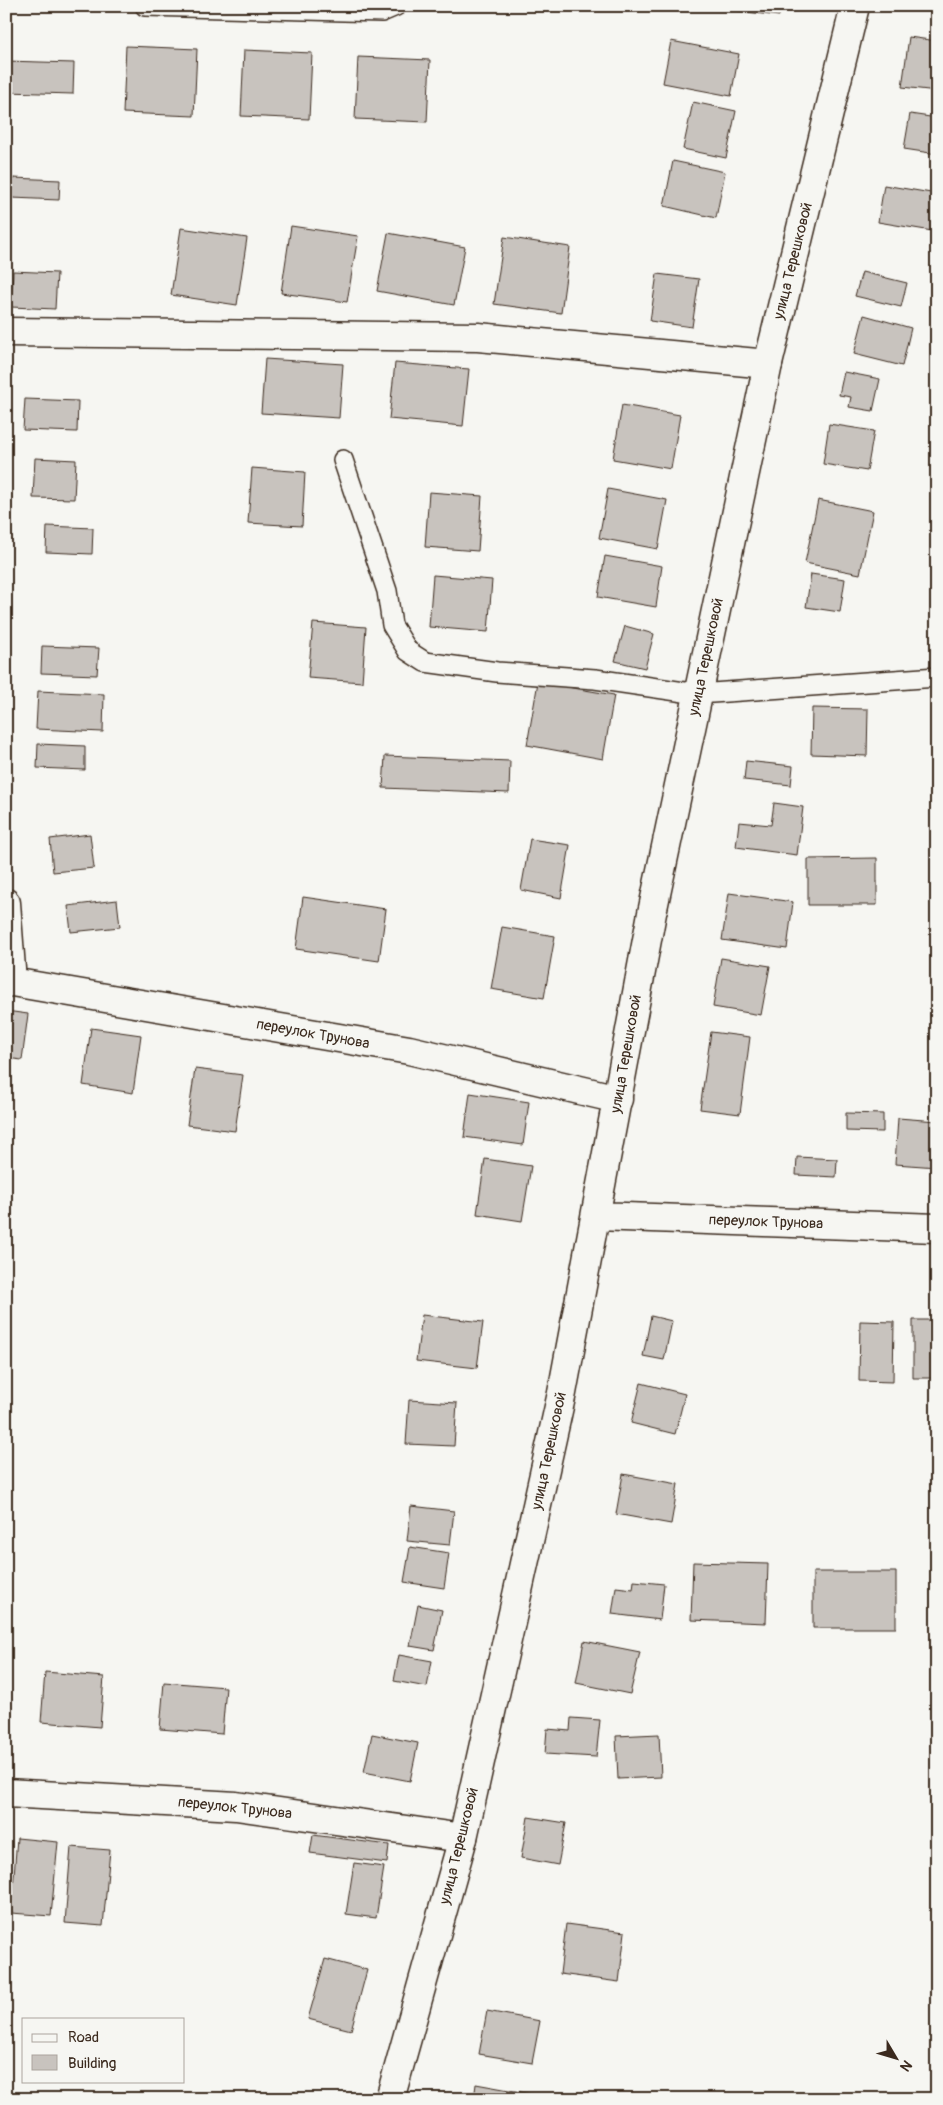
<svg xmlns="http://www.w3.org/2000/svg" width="943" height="2105" viewBox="0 0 943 2105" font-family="Pangolin,sans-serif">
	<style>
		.building { fill: #c8c3be; stroke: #3b2a1e }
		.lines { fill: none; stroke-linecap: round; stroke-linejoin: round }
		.lane-casing { stroke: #3b2a1e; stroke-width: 22 }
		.street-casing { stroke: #3b2a1e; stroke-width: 31 }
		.secondary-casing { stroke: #3b2a1e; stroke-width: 31 }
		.lane { stroke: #f6f6f2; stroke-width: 19 }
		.street { stroke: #f6f6f2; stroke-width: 28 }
		.secondary { stroke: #f6f6f2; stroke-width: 28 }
		.labels { text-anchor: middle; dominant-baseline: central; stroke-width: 4.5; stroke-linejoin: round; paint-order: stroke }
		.street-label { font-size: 15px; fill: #3b2a1e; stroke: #f6f6f2 }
	</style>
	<rect width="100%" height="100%" fill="#f6f6f2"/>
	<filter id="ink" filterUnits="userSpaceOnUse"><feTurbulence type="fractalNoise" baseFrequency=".02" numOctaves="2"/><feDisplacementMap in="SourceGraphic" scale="10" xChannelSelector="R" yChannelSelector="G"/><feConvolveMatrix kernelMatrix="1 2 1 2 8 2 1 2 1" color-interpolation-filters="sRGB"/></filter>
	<g filter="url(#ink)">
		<!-- building -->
		<path class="building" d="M 738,6 L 781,6 L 779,16 L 738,11 Z
			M 909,37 L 937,41 L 937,91 L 902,87 Z
			M 671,41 L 739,54 L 731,96 L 663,83 Z
			M 126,46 L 197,49 L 194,116 L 123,113 Z
			M 244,50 L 312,53 L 309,119 L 241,116 Z
			M 358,57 L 430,60 L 427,122 L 355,119 Z
			M 6,61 L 74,63 L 73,94 L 6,92 Z
			M 693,102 L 736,111 L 726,158 L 683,149 Z
			M 910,114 L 937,118 L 937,154 L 904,149 Z
			M 673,161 L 725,172 L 716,218 L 664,206 Z
			M 13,178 L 60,180 L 59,200 L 12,198 Z
			M 884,185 L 937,194 L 932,231 L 878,222 Z
			M 291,226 L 358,236 L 347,302 L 281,293 Z
			M 181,228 L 247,238 L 237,305 L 171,295 Z
			M 388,233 L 465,247 L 454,305 L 377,291 Z
			M 504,237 L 570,247 L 561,313 L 494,304 Z
			M 13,271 L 57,273 L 55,309 L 11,307 Z
			M 862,272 L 907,283 L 901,307 L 855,296 Z
			M 657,274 L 699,279 L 692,327 L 650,321 Z
			M 864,315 L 911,328 L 902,366 L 854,354 Z
			M 265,359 L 343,364 L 339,418 L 261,413 Z
			M 395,363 L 469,369 L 463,426 L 389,419 Z
			M 844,372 L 880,379 L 873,411 L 849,407 L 851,397 L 839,395 Z
			M 25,399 L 78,401 L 77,432 L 23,430 Z
			M 622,405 L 680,415 L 671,469 L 613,459 Z
			M 829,424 L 874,431 L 867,471 L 823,464 Z
			M 35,458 L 76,460 L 74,499 L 33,498 Z
			M 252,468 L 305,472 L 302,526 L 248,523 Z
			M 608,489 L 667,500 L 658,549 L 599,538 Z
			M 429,492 L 482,496 L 478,551 L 425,547 Z
			M 818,500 L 873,511 L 860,574 L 805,563 Z
			M 47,526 L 93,528 L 92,554 L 46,552 Z
			M 605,556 L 662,566 L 656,607 L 598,597 Z
			M 811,574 L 845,579 L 840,612 L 806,607 Z
			M 433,575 L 492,580 L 488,632 L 429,627 Z
			M 313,623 L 366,627 L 362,682 L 308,678 Z
			M 625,626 L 654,634 L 645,668 L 615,661 Z
			M 42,646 L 99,648 L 97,675 L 41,673 Z
			M 538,682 L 614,695 L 603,759 L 527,745 Z
			M 38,691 L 104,694 L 103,732 L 36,729 Z
			M 812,708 L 868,709 L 867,756 L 811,754 Z
			M 38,744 L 85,746 L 85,770 L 37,768 Z
			M 385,756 L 510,761 L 509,793 L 383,788 Z
			M 746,761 L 793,766 L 791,785 L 744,780 Z
			M 774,803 L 803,807 L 797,855 L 736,847 L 739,822 L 771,825 Z
			M 90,834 L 94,868 L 53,872 L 50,839 Z
			M 530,839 L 570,845 L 561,898 L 521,890 Z
			M 877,858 L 877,905 L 808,905 L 808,859 Z
			M 729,893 L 793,902 L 787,949 L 722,940 Z
			M 303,897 L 386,909 L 379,961 L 296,949 Z
			M 117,900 L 120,927 L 71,932 L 68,906 Z
			M 502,927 L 555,936 L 544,998 L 491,989 Z
			M 721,958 L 770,966 L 761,1015 L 713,1007 Z
			M 6,1011 L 28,1014 L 22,1060 L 6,1058 Z
			M 91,1028 L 141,1035 L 133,1093 L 83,1085 Z
			M 711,1032 L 750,1037 L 740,1114 L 700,1109 Z
			M 195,1069 L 243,1075 L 235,1131 L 187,1125 Z
			M 470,1093 L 529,1102 L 523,1145 L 464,1137 Z
			M 846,1113 L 883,1114 L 883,1132 L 846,1131 Z
			M 898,1118 L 937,1121 L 937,1167 L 895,1164 Z
			M 797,1157 L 837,1159 L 836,1177 L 796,1175 Z
			M 485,1159 L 531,1166 L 522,1221 L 477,1214 Z
			M 422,1315 L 483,1322 L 477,1368 L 416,1361 Z
			M 651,1316 L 672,1321 L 664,1360 L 643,1356 Z
			M 913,1320 L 937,1320 L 937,1378 L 913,1378 Z
			M 860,1321 L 894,1322 L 893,1382 L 859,1381 Z
			M 641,1383 L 685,1394 L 675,1434 L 631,1423 Z
			M 409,1400 L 457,1403 L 454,1446 L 406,1444 Z
			M 623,1474 L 678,1484 L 671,1524 L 616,1514 Z
			M 411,1506 L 454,1511 L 450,1545 L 407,1541 Z
			M 410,1547 L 449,1553 L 444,1588 L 404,1582 Z
			M 693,1562 L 768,1564 L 766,1623 L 691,1620 Z
			M 813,1572 L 896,1572 L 896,1628 L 813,1628 Z
			M 634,1581 L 664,1584 L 660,1620 L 612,1614 L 616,1587 L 633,1589 Z
			M 418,1605 L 442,1610 L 434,1650 L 410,1646 Z
			M 584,1641 L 640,1652 L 630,1694 L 576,1683 Z
			M 399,1655 L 432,1661 L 427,1687 L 394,1681 Z
			M 45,1672 L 104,1677 L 100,1727 L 41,1722 Z
			M 164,1682 L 226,1687 L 222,1734 L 160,1729 Z
			M 571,1718 L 600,1720 L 596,1757 L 545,1754 L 547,1729 L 570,1731 Z
			M 372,1734 L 418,1743 L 410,1781 L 364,1772 Z
			M 659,1734 L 661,1777 L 618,1779 L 616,1736 Z
			M 528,1817 L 566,1823 L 558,1865 L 521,1858 Z
			M 313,1835 L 389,1845 L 387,1863 L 310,1853 Z
			M 17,1838 L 58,1842 L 51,1916 L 11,1913 Z
			M 71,1847 L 110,1850 L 103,1926 L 65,1923 Z
			M 354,1863 L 384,1867 L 376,1918 L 346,1914 Z
			M 566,1924 L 625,1932 L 619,1982 L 560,1974 Z
			M 325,1959 L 367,1970 L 351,2030 L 308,2019 Z
			M 487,2011 L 540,2021 L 532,2063 L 479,2054 Z
			M 476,2084 L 548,2097 L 548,2099 L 474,2099 Z"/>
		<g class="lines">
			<defs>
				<path id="lane" d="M 145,6 L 382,12 L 396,6
					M 343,460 L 387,591 L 392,625 L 408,651 L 425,662 L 497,672 L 595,679 L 698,694 L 937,677"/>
				<path id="street" d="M 6,332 L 478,337 L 768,364
					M 6,903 L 12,982
					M 6,983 L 12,982 L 409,1050 L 618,1099
					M 6,1793 L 236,1806 L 463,1838"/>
				<path id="secondary" d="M 596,1216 L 937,1228
					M 390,2099 L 463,1838 L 562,1393 L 652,913 L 768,364 L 855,6"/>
			</defs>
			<!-- lane casing -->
			<use href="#lane" class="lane-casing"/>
			<!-- street casing -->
			<use href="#street" class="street-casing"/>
			<!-- secondary casing -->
			<use href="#secondary" class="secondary-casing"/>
			<!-- lane -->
			<use href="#lane" class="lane"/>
			<!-- street -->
			<use href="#street" class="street"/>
			<!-- secondary -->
			<use href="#secondary" class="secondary"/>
		</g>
	</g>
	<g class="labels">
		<!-- street labels -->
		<g class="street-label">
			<text transform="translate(793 261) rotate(-76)">улица Терешковой</text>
			<text transform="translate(706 657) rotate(-78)">улица Терешковой</text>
			<text transform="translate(313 1034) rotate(10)">переулок Трунова</text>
			<text transform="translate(626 1054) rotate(-80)">улица Терешковой</text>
			<text transform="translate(766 1222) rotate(2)">переулок Трунова</text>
			<text transform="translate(549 1451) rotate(-78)">улица Терешковой</text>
			<text transform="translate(235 1808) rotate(6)">переулок Трунова</text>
			<text transform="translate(459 1846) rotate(-76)">улица Терешковой</text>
		</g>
	</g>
	<!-- margin -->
	<rect width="943" height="2105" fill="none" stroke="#f6f6f2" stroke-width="25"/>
	<rect x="12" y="12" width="918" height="2080" fill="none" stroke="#3b2a1e" stroke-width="2" filter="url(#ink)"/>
	<!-- legend -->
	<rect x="22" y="2018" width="162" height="65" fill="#f6f6f2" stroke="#aba49d"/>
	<rect x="32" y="2034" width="25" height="8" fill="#f6f6f2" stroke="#aba49d"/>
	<text x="68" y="2042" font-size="15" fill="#3b2a1e">Road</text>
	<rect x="32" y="2055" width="25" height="15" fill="#c8c3be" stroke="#aba49d"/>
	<text x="68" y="2068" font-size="15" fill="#3b2a1e">Building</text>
	<!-- north arrow -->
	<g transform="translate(896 2058) rotate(128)" stroke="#f6f6f2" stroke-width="4" paint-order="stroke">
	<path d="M0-4L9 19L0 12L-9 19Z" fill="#3b2a1e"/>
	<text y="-8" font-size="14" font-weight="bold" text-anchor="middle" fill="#3b2a1e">N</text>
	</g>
</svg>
